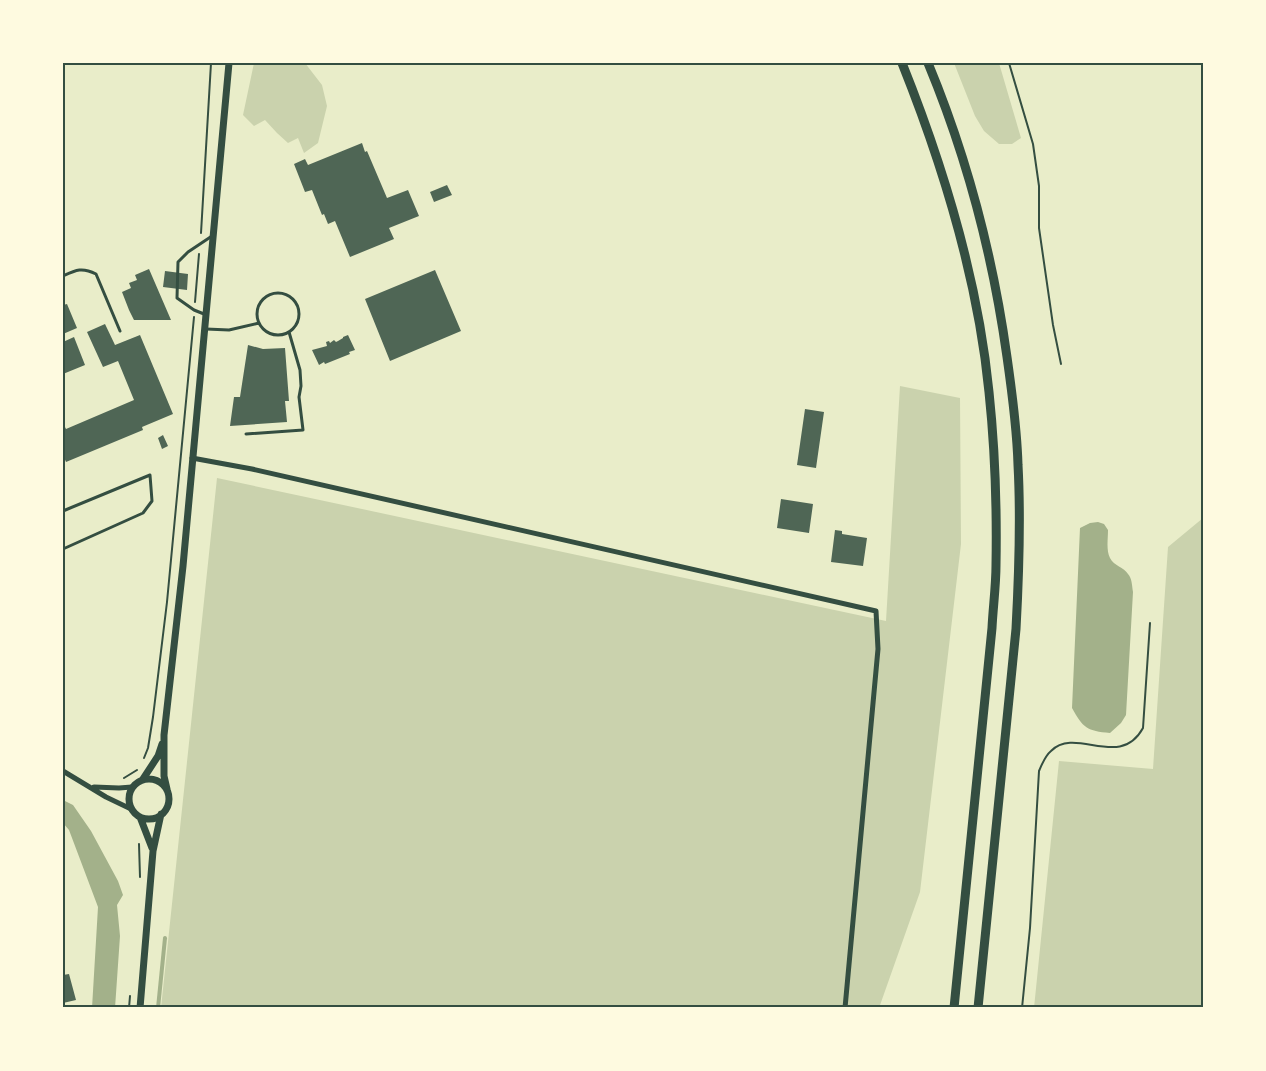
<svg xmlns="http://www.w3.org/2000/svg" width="1266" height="1071" viewBox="0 0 1266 1071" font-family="'Space Grotesk',sans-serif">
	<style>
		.green { fill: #cad2ad }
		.water { fill: #a3b18a }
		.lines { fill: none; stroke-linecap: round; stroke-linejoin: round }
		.stream { stroke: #a3b18a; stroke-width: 4 }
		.building { fill: #4f6655 }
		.path { stroke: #344e41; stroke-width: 2 }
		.service { stroke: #344e41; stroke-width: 3 }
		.minor { stroke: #344e41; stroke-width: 5 }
		.tertiary { stroke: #344e41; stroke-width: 7 }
		.trunk { stroke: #344e41; stroke-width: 9 }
		.neatline { fill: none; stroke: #344e41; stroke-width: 2 }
	</style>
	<rect width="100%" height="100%" fill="#e9edc9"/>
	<!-- green -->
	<path class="green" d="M 254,63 L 305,63 L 322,85 L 327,106 L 318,143 L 304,153 L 298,138 L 288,143 L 277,133 L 265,120 L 254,126 L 243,115 Z
		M 954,63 L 999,63 L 1021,138 L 1012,144 L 999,144 L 984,131 L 975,116 Z
		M 900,386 L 960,398 L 961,544 L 920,892 L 879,1008 L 161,1008 L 217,478 L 886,621 Z
		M 1203,518 L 1203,1008 L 1034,1008 L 1059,761 L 1153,769 L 1168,547 Z"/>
	<!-- water -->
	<path class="water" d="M 1098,522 L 1104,524 L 1108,530 C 1108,539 1106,550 1110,558 C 1114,566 1124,567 1128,574 C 1132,578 1132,586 1133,592 L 1126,715 L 1121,723 L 1110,733 C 1087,731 1083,728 1072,708 L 1080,528 L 1090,523 Z
		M 63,800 L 73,805 L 91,831 L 118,881 L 123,895 L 117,905 L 120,936 L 115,1008 L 92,1008 L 98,907 L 69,830 L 63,823 Z"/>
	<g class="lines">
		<!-- stream -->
		<path class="stream" d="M 158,1008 L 165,938"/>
	</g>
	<!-- building -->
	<path class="building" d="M 362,143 L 365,152 L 367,151 L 387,198 L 408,190 L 419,216 L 389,228 L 394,239 L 350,257 L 335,221 L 328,224 L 324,214 L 322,215 L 312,190 L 305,192 L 294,164 L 305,159 L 308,165 Z
		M 447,185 L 452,195 L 434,202 L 430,192 Z
		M 149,269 L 171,320 L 134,320 L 129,310 L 122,292 L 131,288 L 129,283 L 137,280 L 135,275 Z
		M 435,270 L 461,331 L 390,361 L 365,299 Z
		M 165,271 L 188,274 L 187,290 L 163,287 Z
		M 67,304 L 77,328 L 63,334 L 63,305 Z
		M 105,324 L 115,345 L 140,335 L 173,414 L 142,427 L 143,430 L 66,462 L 63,455 L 63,423 L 66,429 L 134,400 L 118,361 L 103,367 L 87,332 Z
		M 348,335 L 355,350 L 349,352 L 350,354 L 325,364 L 324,362 L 319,365 L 312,350 L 327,346 L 326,342 L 329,341 L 330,343 L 334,340 L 336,342 L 338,341 L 343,338 L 343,337 Z
		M 74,337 L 85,365 L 63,374 L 63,342 Z
		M 248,345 L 263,349 L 285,348 L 289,401 L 285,401 L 287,422 L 230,426 L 234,397 L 240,397 Z
		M 805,409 L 824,412 L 816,468 L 797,465 Z
		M 163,435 L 168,446 L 162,449 L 158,438 Z
		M 781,499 L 813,504 L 809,533 L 777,528 Z
		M 835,530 L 842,531 L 842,534 L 867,538 L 863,566 L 831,562 Z
		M 69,974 L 76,1000 L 63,1003 L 63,975 Z"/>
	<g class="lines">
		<!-- path -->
		<path class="path" d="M 1009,63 L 1033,144 L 1039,186 L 1039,228 L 1053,325 L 1061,364
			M 201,233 L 211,63
			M 195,302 L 199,254
			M 144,758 L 148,748 L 153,717 L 167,602 L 194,317
			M 124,778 L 137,770
			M 139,844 L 140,877
			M 129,1008 L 130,996
			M 1022,1008 L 1030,928 L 1039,771 C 1042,764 1045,756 1051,751 C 1076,726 1120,770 1143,728 L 1150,623"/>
		<!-- service -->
		<path class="service" d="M 63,276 C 76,270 82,267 96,274 L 120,331
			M257 314a21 21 0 1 1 42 0a21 21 0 1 1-42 0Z
			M 204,314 L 194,310 L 177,298 L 178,262 L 188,252 L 212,236
			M 206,329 L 229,330 L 259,323
			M 246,434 L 303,430 L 299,397 L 301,386 L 300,370 L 289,332
			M 63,511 L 150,475 L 152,501 L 143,513 L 63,549"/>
		<!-- minor -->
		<path class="minor" d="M 192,458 L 252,469 L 876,611 L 878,649 L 845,1008
			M 63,771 L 106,797 L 131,809
			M 94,787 L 119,788 L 132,787"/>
		<!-- tertiary -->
		<path class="tertiary" d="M129 799a20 20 0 1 1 40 0a20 20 0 1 1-40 0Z
			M 143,779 L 158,756 L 162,744
			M 167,789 L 164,776 L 164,735 L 183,566 L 229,63
			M 140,817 L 152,848
			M 140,1008 L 153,851 L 161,814"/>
		<!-- trunk -->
		<path class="trunk" d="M 902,63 C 944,168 978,279 989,392 C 995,449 997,507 996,565 C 996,586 993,607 992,628 L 954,1008
			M 928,63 C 967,157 993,256 1007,357 C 1012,392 1017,429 1018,465 C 1021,520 1019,574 1016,629 L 978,1008"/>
	</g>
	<!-- border -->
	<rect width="1266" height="1071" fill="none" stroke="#fefae0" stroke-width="129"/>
	<rect x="64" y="64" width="1138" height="942" class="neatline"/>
</svg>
